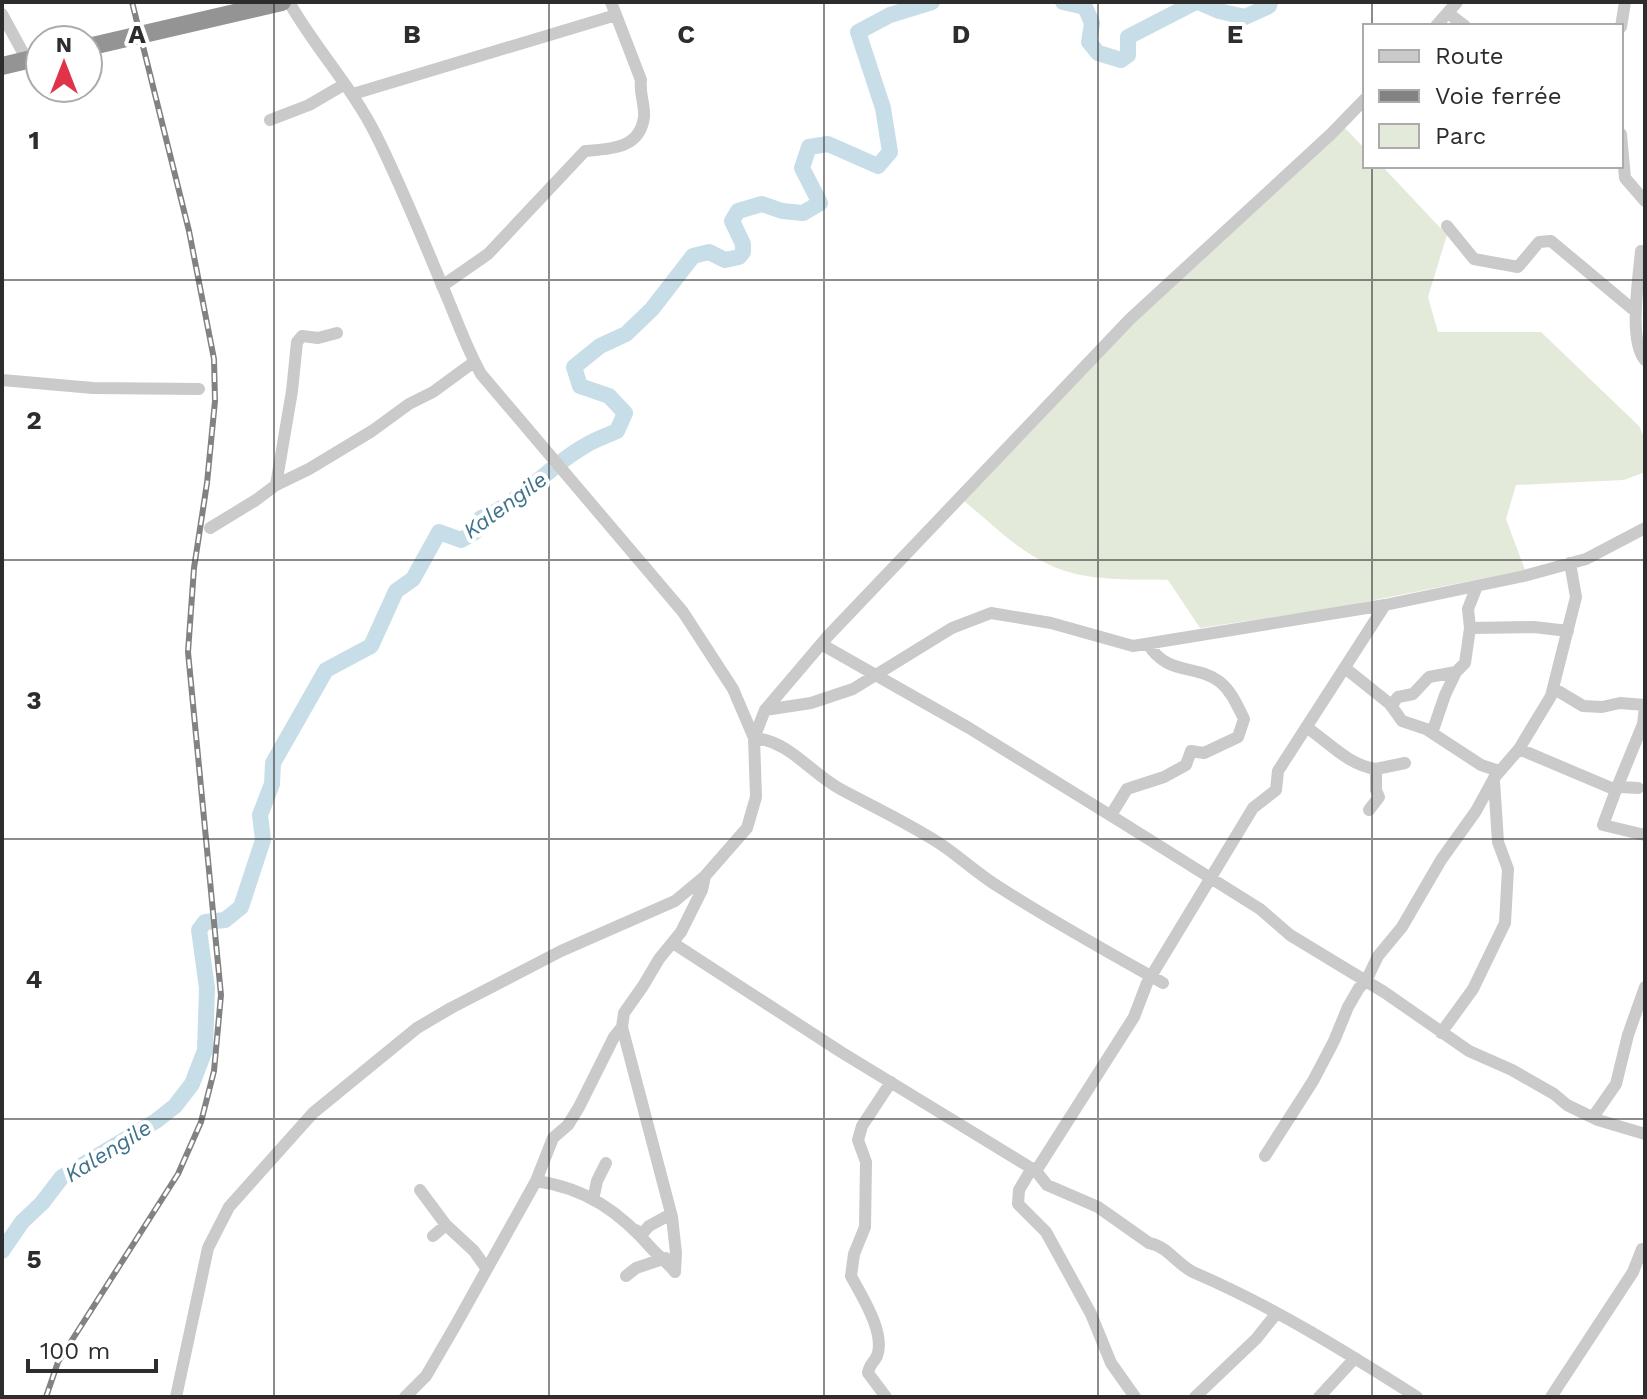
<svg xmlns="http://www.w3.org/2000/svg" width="1647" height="1399" viewBox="0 0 1647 1399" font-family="'Work Sans',sans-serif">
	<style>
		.green { fill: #e4eada }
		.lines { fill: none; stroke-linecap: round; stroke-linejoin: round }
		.river { stroke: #c7dee9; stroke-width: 16 }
		.minor { stroke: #cacaca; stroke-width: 12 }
		.highway { stroke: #949494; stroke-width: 18 }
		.rail-casing { stroke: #828282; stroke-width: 6 }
		.rail { stroke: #fff; stroke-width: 3; stroke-dasharray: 9; stroke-linecap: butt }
		.grid { fill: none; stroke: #2d2d2d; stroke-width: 2; stroke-opacity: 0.55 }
		.labels { text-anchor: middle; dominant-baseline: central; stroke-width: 8; stroke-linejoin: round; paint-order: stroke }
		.water-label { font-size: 22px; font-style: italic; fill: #3e738b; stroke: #fff }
		.grid-label { font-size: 26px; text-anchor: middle; font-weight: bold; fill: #2d2d2d; stroke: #fff; stroke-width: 8; stroke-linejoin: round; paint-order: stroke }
	</style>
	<rect width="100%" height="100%" fill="#fff"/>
	<!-- green -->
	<path class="green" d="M 1343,126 L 1365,149 L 1365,166 L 1382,166 L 1447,235 L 1428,297 L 1438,332 L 1541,332 L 1639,426 L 1645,439 L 1645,472 L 1624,480 L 1516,485 L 1506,519 L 1525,570 L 1335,608 L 1200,628 L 1168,580 C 1130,579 1085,582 1050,565 C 1018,551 991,523 964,501 L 1134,321 Z"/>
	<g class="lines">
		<!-- river -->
		<path class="river" d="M 1063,2 L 1085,7 L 1092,23 L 1089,42 L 1098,53 L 1121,60 L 1128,55 L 1128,37 L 1196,2
			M 1198,2 L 1219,11 L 1245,17 L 1269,6 L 1270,2
			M 2,1251 L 22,1222 L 42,1203 L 62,1177 L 156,1121 L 175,1106 L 192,1084 L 205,1050 L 207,988 L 199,930 L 205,922 L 225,920 L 241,907 L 263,840 L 260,815 L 272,784 L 273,763 L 326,670 L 371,646 L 396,591 L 413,579 L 439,532 L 461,540 L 475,532 L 481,518 C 519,504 548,467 583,447 C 594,440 606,436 617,431 L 625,413 L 609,396 L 580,386 L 574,367 L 600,346 L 626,334 L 652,309 L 693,256 L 709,252 L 725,260 L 739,257 L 743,252 L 743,244 L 732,221 L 738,211 L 762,204 L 782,211 L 803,213 L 820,203 L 802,168 L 809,147 L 828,144 L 878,166 L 890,152 L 883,108 L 858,32 L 890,15 L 932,2"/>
		<!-- minor -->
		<path class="minor" d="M 1448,13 L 1465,26
			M 2,14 L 27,60
			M 1436,26 L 1457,2
			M 1621,27 L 1625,2
			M 353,94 L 616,15
			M 270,120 L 309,105 L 345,84
			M 1621,134 L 1625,178 L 1645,201
			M 1447,226 L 1474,259 L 1518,267 L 1539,242 L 1551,241 L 1636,312
			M 1641,251 C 1639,276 1628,341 1645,360
			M 442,286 L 488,254 L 585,151 C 610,149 640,149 644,117 C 645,104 639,93 641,80 L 611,2
			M 2,380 L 93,388 L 199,389
			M 276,485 L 292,391 L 297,342 L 302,336 L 318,338 L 337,333
			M 210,528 L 256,500 L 276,485 L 309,469 L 372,431 L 409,404 L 433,392 L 474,362
			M 1477,586 L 1468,609 L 1470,628 L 1534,627 L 1568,631
			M 821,644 L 969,728 L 1126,825 L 1260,909 L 1290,935 L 1384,992 L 1469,1051 L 1512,1070 L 1554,1094 L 1567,1105 L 1598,1120 L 1645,1134
			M 1345,668 L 1390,704 L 1402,721 L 1426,729 L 1481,765 L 1499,771
			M 1553,688 L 1583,706 L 1602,707 L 1620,703 L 1645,705
			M 1391,706 L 1398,697 L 1413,694 L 1429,677 L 1456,672 L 1465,663 L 1470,628
			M 765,710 L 811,703 L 853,689 L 952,628 L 991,613 L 1051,623 L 1133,646 L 1385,605 L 1524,576 L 1586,559 L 1645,528
			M 1306,727 C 1330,743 1348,765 1376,769
			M 1432,733 L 1445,695 L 1456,672
			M 1519,749 L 1616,790 L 1603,825 L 1645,835
			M 1616,790 L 1643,724 L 1645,707
			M 1616,790 L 1620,787 L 1638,788
			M 1369,810 L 1379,797 L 1376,790 L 1376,769 L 1405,763
			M 1111,815 L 1127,789 L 1164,777 L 1186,765 L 1191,751 L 1204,753 L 1238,737 L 1244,719 C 1237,705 1232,692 1220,682 C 1197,664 1167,676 1148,644
			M 673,943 L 841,1052 L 1036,1171 L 1047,1185 L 1098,1207 L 1149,1243 C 1168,1246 1178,1266 1195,1273 C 1272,1306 1346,1352 1417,1397
			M 1163,983 C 1108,952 1052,921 999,887 C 978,874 960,857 939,843 C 908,823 874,807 842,790 C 811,774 790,741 754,738 L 765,710 L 828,636 L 1130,319 L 1331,134 L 1365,99
			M 622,1027 L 672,1217 L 676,1253 L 675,1272
			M 1441,1033 L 1473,989 L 1505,923 L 1508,869 L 1498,842 L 1494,781
			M 1593,1117 L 1616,1084 L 1628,1035 L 1645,987
			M 1265,1156 L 1313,1081 L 1334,1041 L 1348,1007 L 1359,988 L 1366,981 L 1378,956 L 1402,927 L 1441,860 L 1476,811 L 1494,778 L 1519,749 L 1551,696 L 1576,597 L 1570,563
			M 1032,1168 L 1019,1190 L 1018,1204 L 1046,1232 L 1091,1314 L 1111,1363 L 1135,1397
			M 1036,1171 L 1134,1017 L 1147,983 L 1253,808 L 1276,790 L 1278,771 L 1385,605
			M 536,1181 C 586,1188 620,1212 653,1250 C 661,1258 668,1263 675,1272
			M 420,1190 L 446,1225 L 474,1251 L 486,1268
			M 593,1200 L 597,1181 L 606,1163
			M 636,1230 L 641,1235 L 649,1226 L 671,1214
			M 433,1236 L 446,1225
			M 626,1276 L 636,1268 L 666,1258
			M 176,1397 L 208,1248 L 229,1207 L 313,1113 L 417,1028 L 451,1008 L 561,951 L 675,901 L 705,876 L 747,828 L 756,797 L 754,738 L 733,689 L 683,612 L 481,374 C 467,349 458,323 447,297 C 424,242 402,187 376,135 C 352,87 315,48 289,2
			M 405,1397 L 426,1376 L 454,1328 L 536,1181 L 553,1138 L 568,1125 L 579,1107 L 614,1037 L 622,1027 L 624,1013 L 643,986 L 659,959 L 681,932 L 702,890 L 705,876
			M 886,1397 L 868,1373 C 869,1365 874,1362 877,1356 C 886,1333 861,1295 851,1276 L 854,1254 L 865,1227 L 866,1162 L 858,1140 L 862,1126 L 891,1082
			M 1195,1397 L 1256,1339 L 1276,1314
			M 1319,1397 L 1355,1358
			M 1551,1397 L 1633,1272 L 1642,1249 L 1645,1253"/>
		<!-- highway -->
		<path class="highway" d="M 88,47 L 282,2
			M 2,66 L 40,57"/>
		<defs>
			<path id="rail" d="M 46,1397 L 58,1362 L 178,1174 L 201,1122 L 214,1071 L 221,995 L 188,652 L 194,568 L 207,483 L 215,401 L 214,359 L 189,231 L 132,2"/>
		</defs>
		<!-- rail casing -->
		<use href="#rail" class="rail-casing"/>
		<!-- rail -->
		<use href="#rail" class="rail"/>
	</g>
	<!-- grid -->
	<path class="grid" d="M 274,2 L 274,1397M 549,2 L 549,1397M 824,2 L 824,1397M 1098,2 L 1098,1397M 1372,2 L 1372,26M 1372,166 L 1372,1397M 2,280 L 1645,280M 2,560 L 1645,560M 2,839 L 1645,839M 2,1119 L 1645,1119"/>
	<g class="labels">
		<!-- water labels -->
		<g class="water-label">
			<text transform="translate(505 505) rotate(-36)">Kalengile</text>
			<text transform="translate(108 1151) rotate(-32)">Kalengile</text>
		</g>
	</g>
	<g class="grid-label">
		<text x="137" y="43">A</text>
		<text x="412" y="43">B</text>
		<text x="686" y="43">C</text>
		<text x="961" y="43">D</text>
		<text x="1235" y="43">E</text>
		<text x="34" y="149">1</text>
		<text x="34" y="429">2</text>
		<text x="34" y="709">3</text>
		<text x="34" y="988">4</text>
		<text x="34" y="1268">5</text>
	</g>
	<!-- border -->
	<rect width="1647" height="1399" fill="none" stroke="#2d2d2d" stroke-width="8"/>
	<!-- legend -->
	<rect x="1363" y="24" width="260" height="144" fill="#ffffff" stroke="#ababab" stroke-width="2"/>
	<rect x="1379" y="50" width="40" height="12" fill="#cacaca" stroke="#ababab" stroke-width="2"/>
	<text x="1435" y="64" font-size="24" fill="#2d2d2d">Route</text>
	<rect x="1379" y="90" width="40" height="12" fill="#828282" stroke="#ababab" stroke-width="2"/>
	<text x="1435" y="104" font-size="24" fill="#2d2d2d">Voie ferrée</text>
	<rect x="1379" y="124" width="40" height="24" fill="#e4eada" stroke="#ababab" stroke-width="2"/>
	<text x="1435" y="144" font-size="24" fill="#2d2d2d">Parc</text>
	<!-- north arrow -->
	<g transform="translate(64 64)"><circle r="38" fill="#ffffff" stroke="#ababab" stroke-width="2"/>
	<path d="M0-6L14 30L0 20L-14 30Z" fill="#df334c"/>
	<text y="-12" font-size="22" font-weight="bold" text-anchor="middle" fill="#2d2d2d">N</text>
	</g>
	<!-- scale -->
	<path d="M28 1359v12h128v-12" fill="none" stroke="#2d2d2d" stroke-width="4"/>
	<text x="40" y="1359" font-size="24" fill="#2d2d2d" stroke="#ffffff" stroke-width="6" paint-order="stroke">100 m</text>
</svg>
